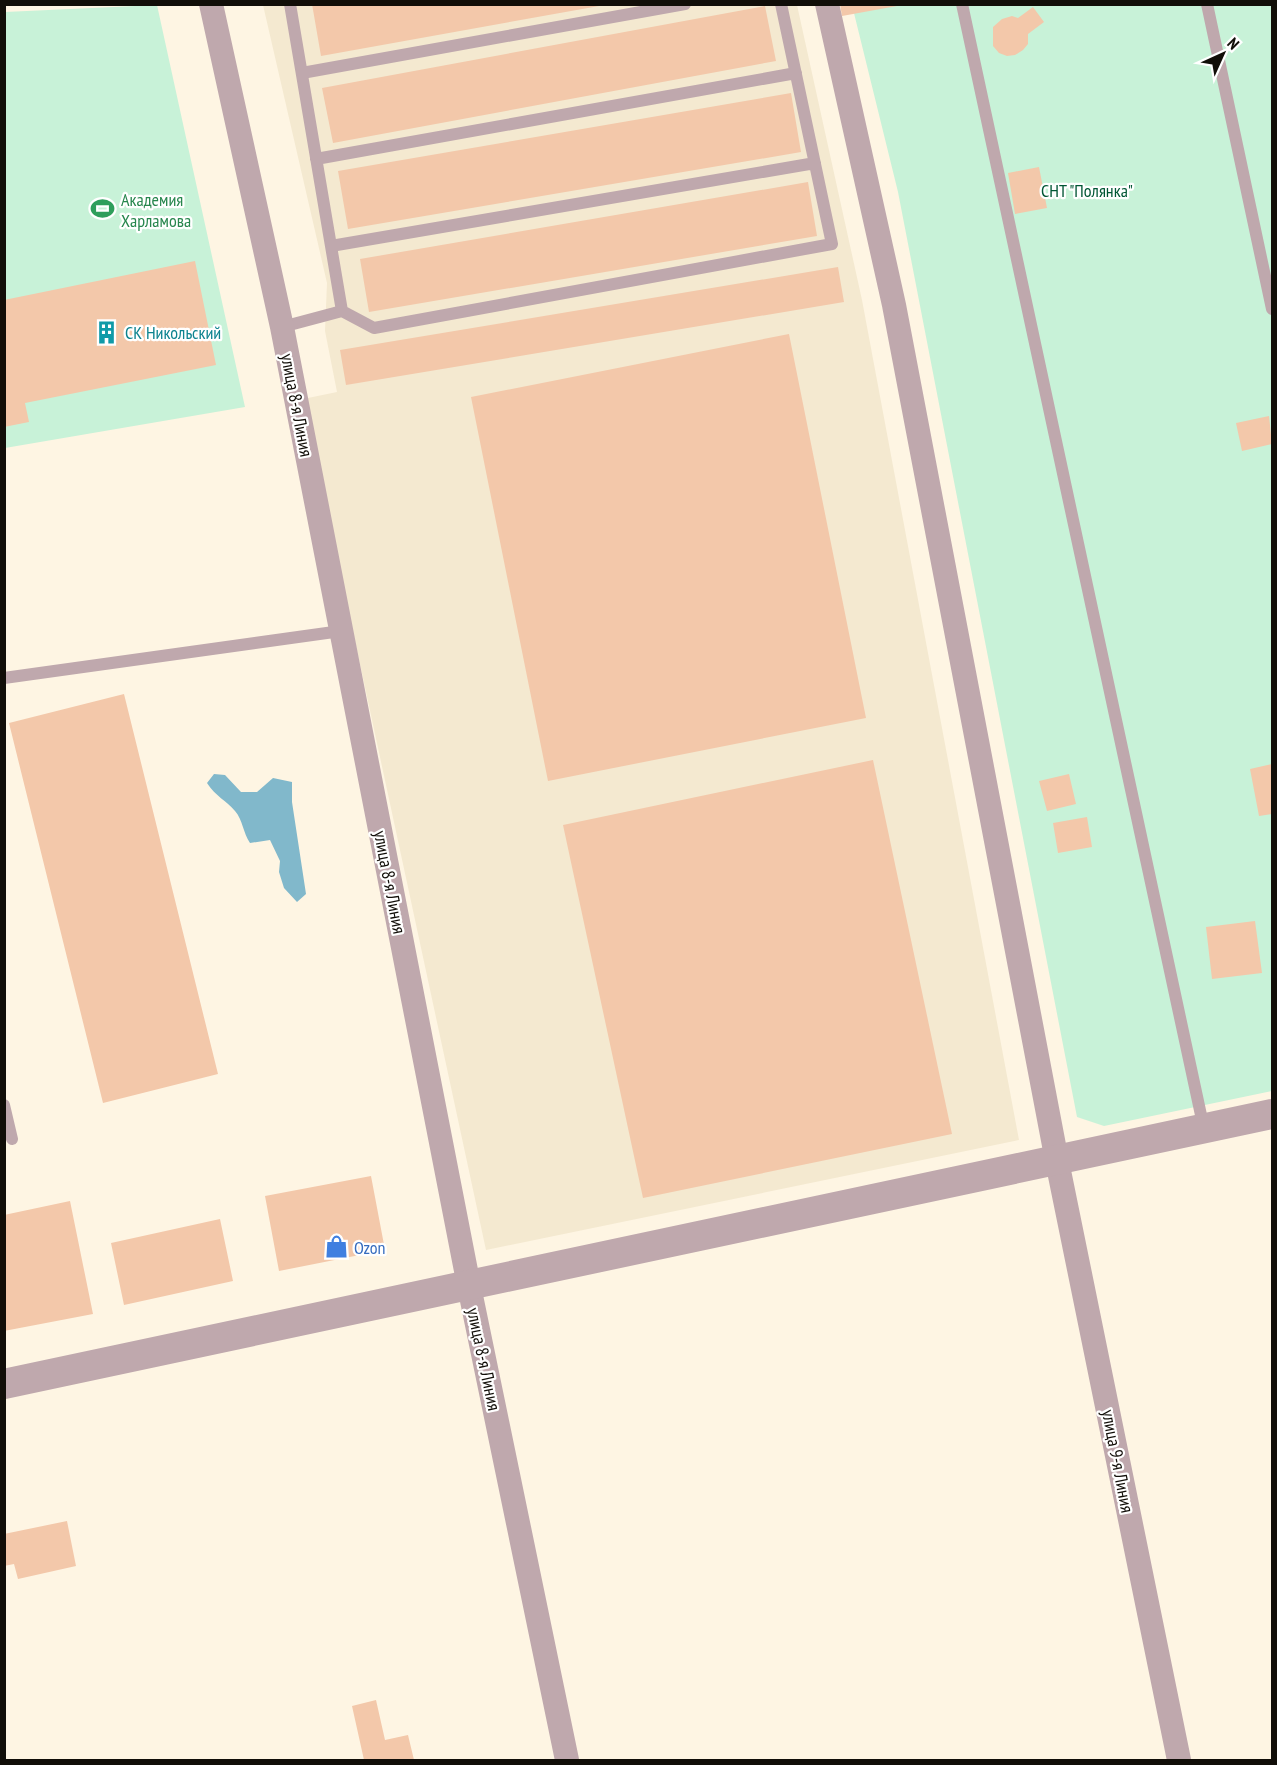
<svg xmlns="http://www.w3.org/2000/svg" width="1277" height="1765" viewBox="0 0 1277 1765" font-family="'PT Sans Narrow',sans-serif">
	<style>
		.built { fill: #f4e9d0 }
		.green { fill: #c8f2d8 }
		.water { fill: #81b8cb }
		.building { fill: #f3c8aa }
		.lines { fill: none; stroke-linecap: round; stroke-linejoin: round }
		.service { stroke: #bfa8ad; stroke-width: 12 }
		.minor { stroke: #bfa8ad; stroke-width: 24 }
		.tertiary { stroke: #bfa8ad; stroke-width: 30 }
		.labels { text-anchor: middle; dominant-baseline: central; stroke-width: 4.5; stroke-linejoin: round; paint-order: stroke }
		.park-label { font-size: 18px; fill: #005634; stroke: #fff }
		.leisure-label { font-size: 18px; fill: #27864d; stroke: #fff; text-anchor: start }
		.culture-label { font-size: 18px; fill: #0d838f; stroke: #fff; text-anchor: start }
		.street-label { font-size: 18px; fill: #110e08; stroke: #fff }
		.shop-label { font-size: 18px; fill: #366cbe; stroke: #fff; text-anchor: start }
	</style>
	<rect width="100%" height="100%" fill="#fef5e3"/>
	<!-- built -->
	<path class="built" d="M 263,5 L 797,5 L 862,300 L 1019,1140 L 486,1250 L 303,399 L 337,392 L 325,331 L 327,283 Z"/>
	<!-- green -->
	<path class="green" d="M 157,5 L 245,407 L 5,448 L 5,12 Z
		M 852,5 L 1272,5 L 1272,1091 L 1104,1126 L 1077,1117 L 898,192 Z"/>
	<!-- water -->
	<path class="water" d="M 214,774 L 225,775 L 241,792 L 257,792 L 273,778 L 292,782 L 292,802 L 306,894 L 297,902 L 284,888 L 279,872 L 280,861 L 270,840 L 250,843 C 243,833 243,820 235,811 C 226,800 216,797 207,783 Z"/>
	<!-- building -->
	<path class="building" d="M 312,4 L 599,4 L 599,6 L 321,56 Z
		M 840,4 L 897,4 L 897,6 L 842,16 Z
		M 765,6 L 776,61 L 333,143 L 322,88 Z
		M 1033,7 L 1044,22 L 1028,34 L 1028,44 L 1023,50 L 1015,55 L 1007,56 L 999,53 L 993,46 L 993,27 L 1002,19 L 1012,16 L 1018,18 Z
		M 791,93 L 801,152 L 348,229 L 338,171 Z
		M 1039,167 L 1047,208 L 1015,214 L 1008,173 Z
		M 808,182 L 817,236 L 369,312 L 360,259 Z
		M 195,261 L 216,365 L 25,403 L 29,422 L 4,427 L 4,300 Z
		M 838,267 L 844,302 L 346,385 L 340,350 Z
		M 789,334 L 866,718 L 548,781 L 471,397 Z
		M 1269,416 L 1272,444 L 1242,451 L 1236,423 Z
		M 124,694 L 218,1074 L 103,1103 L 9,723 Z
		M 873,760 L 952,1134 L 643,1198 L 563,825 Z
		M 1272,764 L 1272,814 L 1259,816 L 1250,769 Z
		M 1069,774 L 1076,804 L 1047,811 L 1039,781 Z
		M 1087,817 L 1092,847 L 1058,853 L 1053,823 Z
		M 1255,921 L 1262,973 L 1212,979 L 1206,927 Z
		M 371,1176 L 385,1250 L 279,1271 L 265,1196 Z
		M 70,1201 L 93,1314 L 4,1331 L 4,1215 Z
		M 220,1219 L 233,1281 L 124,1305 L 111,1243 Z
		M 67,1521 L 76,1566 L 18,1579 L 14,1564 L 4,1566 L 4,1534 Z
		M 376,1700 L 385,1740 L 408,1735 L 414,1760 L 364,1760 L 352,1706 Z"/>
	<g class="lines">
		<!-- service -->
		<path class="service" d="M 290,4 L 342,311
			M 962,4 L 1204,1129
			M 1207,4 L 1272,309
			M 302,73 L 685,4
			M 316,159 L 796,73
			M 331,246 L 815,163
			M 282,327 L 342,311 L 374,328 L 832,244 L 781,4
			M 4,678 L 341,631
			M 4,1105 L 12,1139"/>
		<!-- minor -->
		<path class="minor" d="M 211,4 L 282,327 L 469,1286 L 567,1760
			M 827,4 L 894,305 L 1057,1161 L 1179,1760"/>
		<!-- tertiary -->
		<path class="tertiary" d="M 4,1384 L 1272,1114"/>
	</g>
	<!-- icons -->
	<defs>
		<symbol id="stadium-bare" viewBox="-9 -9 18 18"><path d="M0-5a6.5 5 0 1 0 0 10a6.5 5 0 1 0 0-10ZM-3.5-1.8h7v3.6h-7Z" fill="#2e9e5b" stroke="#fff" stroke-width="2.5" paint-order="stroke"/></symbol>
		<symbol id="building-bare" viewBox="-9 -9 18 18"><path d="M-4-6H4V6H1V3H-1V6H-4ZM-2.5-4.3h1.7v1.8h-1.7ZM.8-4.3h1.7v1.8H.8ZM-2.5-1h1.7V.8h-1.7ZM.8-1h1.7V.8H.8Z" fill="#0f9aa8" stroke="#fff" stroke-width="2.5" paint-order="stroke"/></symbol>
		<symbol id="shop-bare" viewBox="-9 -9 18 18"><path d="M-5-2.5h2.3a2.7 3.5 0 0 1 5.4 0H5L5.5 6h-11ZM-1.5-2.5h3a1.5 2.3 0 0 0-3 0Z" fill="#3f7fe0" stroke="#fff" stroke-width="2.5" paint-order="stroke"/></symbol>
	</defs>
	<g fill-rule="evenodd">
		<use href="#stadium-bare" x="86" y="192" width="33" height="33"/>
		<use href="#building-bare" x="90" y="316" width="33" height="33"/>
		<use href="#shop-bare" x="320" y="1230" width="33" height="33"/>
	</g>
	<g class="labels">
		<!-- park labels -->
		<g class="park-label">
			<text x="1087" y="190">СНТ "Полянка"</text>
		</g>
		<!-- leisure labels -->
		<g class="leisure-label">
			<text x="121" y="199">Академия<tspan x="121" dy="21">Харламова</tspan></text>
		</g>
		<!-- culture labels -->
		<g class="culture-label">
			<text x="125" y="332">СК Никольский</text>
		</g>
		<!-- street labels -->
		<g class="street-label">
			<text transform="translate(297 405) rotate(79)">улица 8-я Линия</text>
			<text transform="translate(390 882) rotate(79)">улица 8-я Линия</text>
			<text transform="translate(484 1359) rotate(78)">улица 8-я Линия</text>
			<text transform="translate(1118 1461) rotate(79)">улица 9-я Линия</text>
		</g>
		<!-- shop labels -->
		<g class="shop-label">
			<text x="354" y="1247">Ozon</text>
		</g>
	</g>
	<!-- border -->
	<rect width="1277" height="1765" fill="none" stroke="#110e08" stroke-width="12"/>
	<!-- north arrow -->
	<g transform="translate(1223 54) rotate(45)" stroke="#ffffff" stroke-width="4.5" paint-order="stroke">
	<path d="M0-4.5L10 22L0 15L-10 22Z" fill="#110e08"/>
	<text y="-9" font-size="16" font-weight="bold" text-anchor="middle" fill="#110e08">N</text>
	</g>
</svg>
